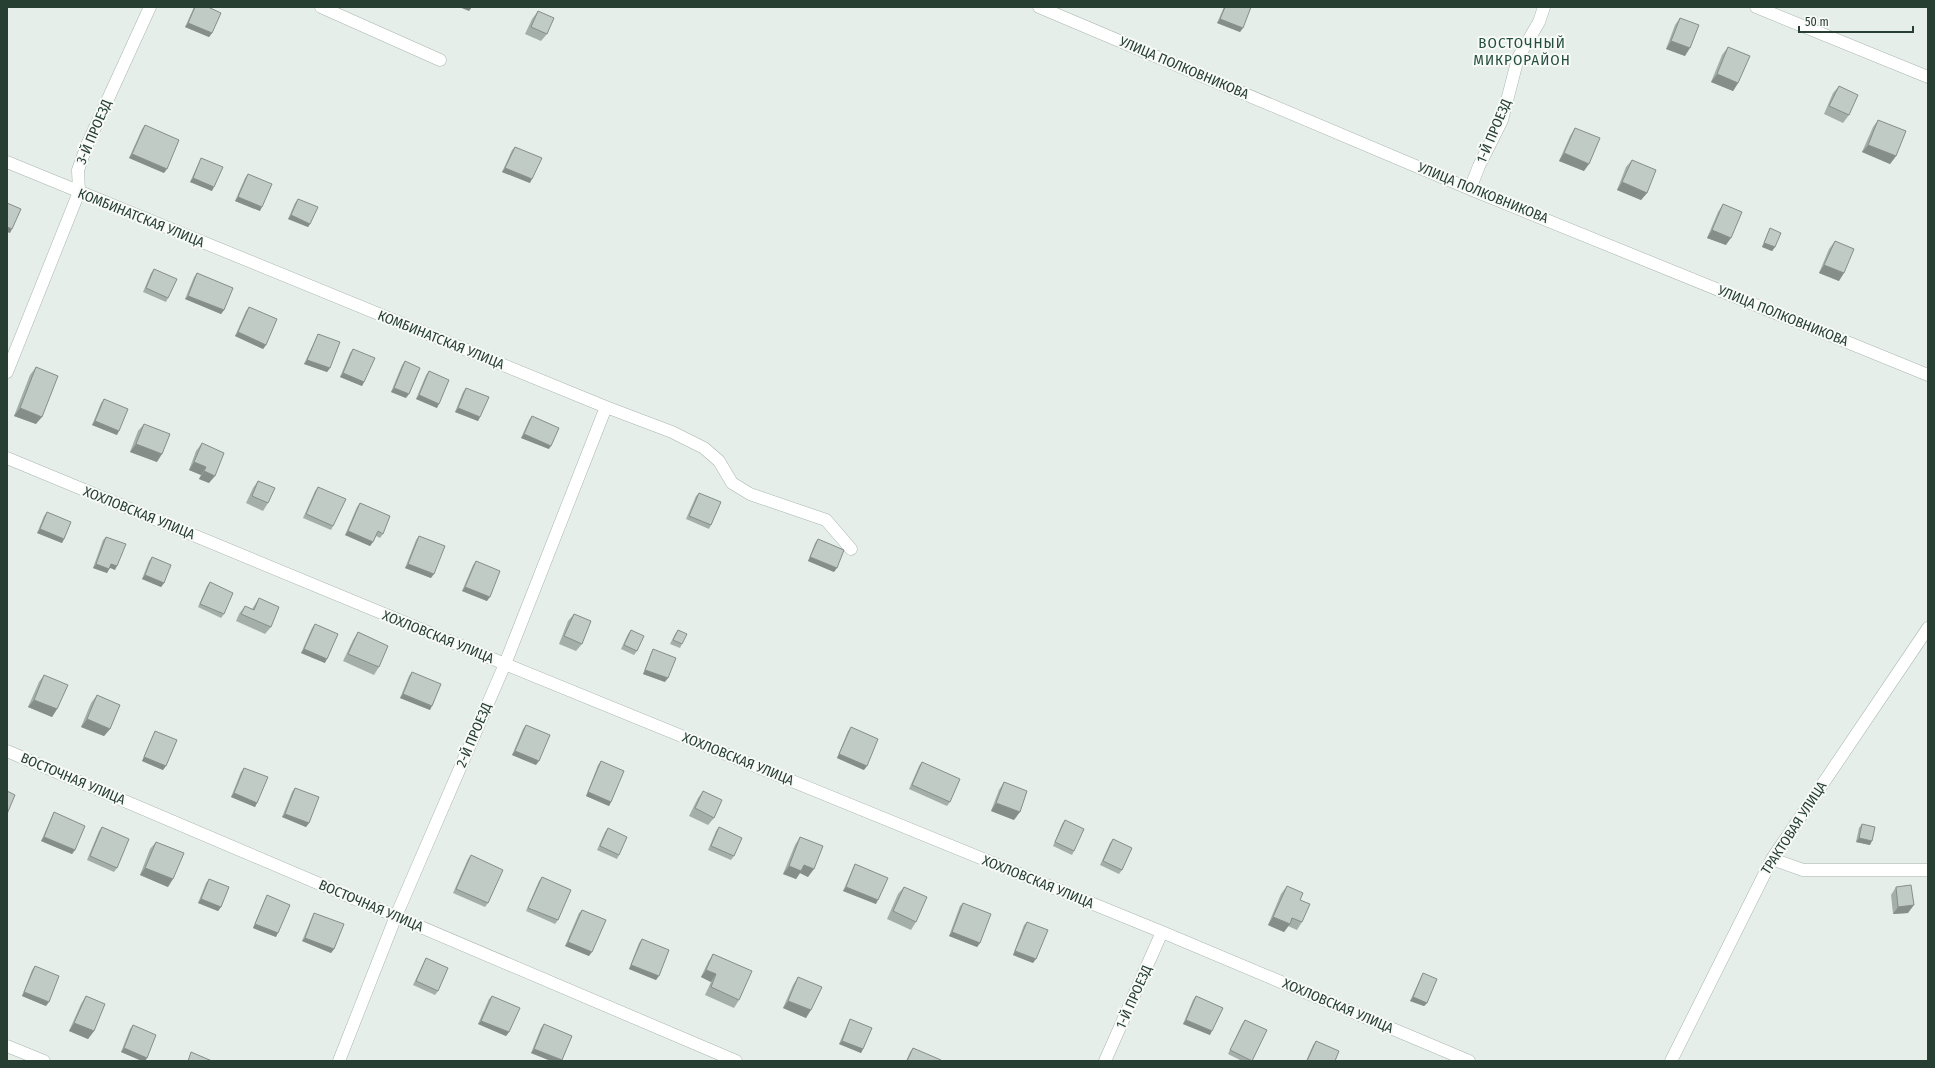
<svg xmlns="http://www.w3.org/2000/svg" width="1935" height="1068" viewBox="0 0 1935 1068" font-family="'Fira Sans Condensed',sans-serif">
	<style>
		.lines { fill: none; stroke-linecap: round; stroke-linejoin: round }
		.minor-casing { stroke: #a9b6af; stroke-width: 13 }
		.minor { stroke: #fff; stroke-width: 12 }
		.wall { fill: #a4afa9 }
		.shaded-wall { fill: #868e89 }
		.building { fill: #bfcbc4; stroke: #868e89 }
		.labels { text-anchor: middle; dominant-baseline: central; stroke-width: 4; stroke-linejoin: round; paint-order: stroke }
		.street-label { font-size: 14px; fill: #273f33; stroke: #f7faf8 }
		.neighbourhood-label { font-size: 15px; letter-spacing: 1px; fill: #244f3b; stroke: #f7faf8 }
	</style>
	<rect width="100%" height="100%" fill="#e6eee9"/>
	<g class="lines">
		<defs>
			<path id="minor" d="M 321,7 L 440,60
				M 1039,7 L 1470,189 L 1928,375
				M 1756,7 L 1928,77
				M 7,162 L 606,407 L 672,432 L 704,448 L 719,461 L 732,483 L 750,494 L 826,520 L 851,549
				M 1470,189 L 1479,166 L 1502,120 L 1518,58 L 1539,22 L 1544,7
				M 7,372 L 79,192 L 78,170 L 87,145 L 150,7
				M 7,458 L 505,664 L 1162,932 L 1469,1061
				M 7,751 L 736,1061
				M 1772,859 L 1803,870 L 1928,870
				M 7,1046 L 44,1061
				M 339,1061 L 396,916 L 505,664 L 606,407
				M 1105,1061 L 1162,932
				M 1671,1061 L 1772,859 L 1928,628"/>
		</defs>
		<!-- minor casing -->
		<use href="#minor" class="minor-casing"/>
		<!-- minor -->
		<use href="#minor" class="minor"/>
	</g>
	<!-- wall -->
	<path class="wall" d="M 194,7 L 208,7 L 212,33 L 209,37 L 185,27 Z
		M 1224,7 L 1251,7 L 1240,32 L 1217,23 Z
		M 538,11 L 547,34 L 541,41 L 525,34 L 532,19 Z
		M 1680,18 L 1685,56 L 1666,49 L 1675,25 Z
		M 1728,47 L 1738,83 L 1733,91 L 1711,82 L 1722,55 Z
		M 1839,86 L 1849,115 L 1843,123 L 1824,114 L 1833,93 Z
		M 1878,120 L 1896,156 L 1890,164 L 1862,152 L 1873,127 Z
		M 145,125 L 164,173 L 129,158 L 142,129 Z
		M 1575,128 L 1584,171 L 1559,161 L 1570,136 Z
		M 515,147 L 530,183 L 502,172 L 512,150 Z
		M 201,158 L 212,191 L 190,182 L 199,162 Z
		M 1632,160 L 1647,193 L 1641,200 L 1617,190 L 1626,167 Z
		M 248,174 L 260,211 L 235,201 L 245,178 Z
		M 298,199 L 310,224 L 308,227 L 288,219 L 295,203 Z
		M 1723,204 L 1726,245 L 1707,238 L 1718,212 Z
		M 1770,228 L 1775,247 L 1772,251 L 1762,247 L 1768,232 Z
		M 1835,241 L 1839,281 L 1819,273 L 1829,249 Z
		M 154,269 L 168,298 L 166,302 L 143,292 L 151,273 Z
		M 197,273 L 224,310 L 221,314 L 185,299 L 194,277 Z
		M 249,307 L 266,345 L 263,349 L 235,336 L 246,311 Z
		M 318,334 L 330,368 L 327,372 L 304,364 L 316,338 Z
		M 353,349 L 364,382 L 362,386 L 340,377 L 350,353 Z
		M 405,361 L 406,398 L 391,392 L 402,365 Z
		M 36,367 L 36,424 L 14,416 L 30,375 Z
		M 429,371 L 437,408 L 416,399 L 426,375 Z
		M 466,388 L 480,417 L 478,421 L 455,412 L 463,392 Z
		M 104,399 L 117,435 L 92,425 L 101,403 Z
		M 532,416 L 549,449 L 521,438 L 529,420 Z
		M 144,424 L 157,462 L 130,452 L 138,431 Z
		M 202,443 L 209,483 L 199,479 L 201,475 L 189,470 L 196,451 Z
		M 258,481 L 268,503 L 263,511 L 246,503 L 253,488 Z
		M 318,487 L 333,526 L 331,530 L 303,518 L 315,491 Z
		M 699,493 L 711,525 L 709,529 L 686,519 L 696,496 Z
		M 360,503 L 383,534 L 380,538 L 376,536 L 370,546 L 345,535 L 357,507 Z
		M 47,512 L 64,539 L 62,543 L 37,533 L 44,516 Z
		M 419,536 L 431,578 L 405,568 L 416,540 Z
		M 106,537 L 115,570 L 110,568 L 107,573 L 93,568 L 103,540 Z
		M 818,539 L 834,572 L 808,561 L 815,543 Z
		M 152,557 L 164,583 L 161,587 L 142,579 L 149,561 Z
		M 476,561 L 487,601 L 462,591 L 473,565 Z
		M 210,582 L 224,614 L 221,618 L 198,607 L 207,586 Z
		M 259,598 L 271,627 L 265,634 L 236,621 L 239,614 L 245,606 L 252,609 L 254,606 Z
		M 574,614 L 582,644 L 576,651 L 559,644 L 568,621 Z
		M 315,624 L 325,663 L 301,653 L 312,628 Z
		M 631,630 L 637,651 L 634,655 L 621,649 L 628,634 Z
		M 678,630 L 682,644 L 680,648 L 670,644 L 675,634 Z
		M 358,632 L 379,667 L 374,675 L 343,661 L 353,640 Z
		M 653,649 L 665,682 L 643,674 L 651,653 Z
		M 412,672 L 430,710 L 400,698 L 409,676 Z
		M 44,675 L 57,709 L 52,717 L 28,707 L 39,682 Z
		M 97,695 L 110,729 L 104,736 L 81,727 L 91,703 Z
		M 526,725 L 536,765 L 512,755 L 523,729 Z
		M 851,727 L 864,770 L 837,758 L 848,731 Z
		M 155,731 L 163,770 L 142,761 L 153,735 Z
		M 601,761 L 611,802 L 609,806 L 586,796 L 598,765 Z
		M 922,762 L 950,802 L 947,806 L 909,789 L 919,766 Z
		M 244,768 L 257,803 L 255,807 L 231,797 L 241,772 Z
		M 1004,782 L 1014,820 L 991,811 L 999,790 Z
		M 295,788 L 309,823 L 306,827 L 282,817 L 292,792 Z
		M 703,791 L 714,818 L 708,825 L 689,816 L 698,798 Z
		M 54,812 L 75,850 L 72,854 L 41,841 L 52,816 Z
		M 1065,820 L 1074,851 L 1072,855 L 1053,846 L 1062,824 Z
		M 1862,824 L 1870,845 L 1856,842 L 1859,828 Z
		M 102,827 L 117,868 L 114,872 L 87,860 L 99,831 Z
		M 719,827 L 734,856 L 731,860 L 708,850 L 716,831 Z
		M 608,828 L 619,855 L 617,859 L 597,850 L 605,832 Z
		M 800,837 L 808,877 L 800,873 L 796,879 L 783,874 L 795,845 Z
		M 1113,839 L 1122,870 L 1119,874 L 1100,865 L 1110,843 Z
		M 156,842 L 168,887 L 140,875 L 150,849 Z
		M 471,855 L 488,903 L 485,907 L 453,893 L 468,859 Z
		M 855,864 L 876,904 L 843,891 L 853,868 Z
		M 542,877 L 558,920 L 555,924 L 526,911 L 539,881 Z
		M 209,879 L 221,907 L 218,911 L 198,903 L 206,883 Z
		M 1287,886 L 1300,900 L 1302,922 L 1297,930 L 1288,926 L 1284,932 L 1268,925 L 1281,894 Z
		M 904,887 L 916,922 L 911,930 L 887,919 L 898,894 Z
		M 1896,887 L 1908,913 L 1893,914 L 1891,895 Z
		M 267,895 L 276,937 L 253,928 L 265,899 Z
		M 963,903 L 980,943 L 977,947 L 949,936 L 960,906 Z
		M 582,910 L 589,956 L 565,946 L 579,913 Z
		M 314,913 L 334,949 L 331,953 L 302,941 L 312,917 Z
		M 1027,922 L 1033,963 L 1013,955 L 1024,925 Z
		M 642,939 L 656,980 L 629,969 L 639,943 Z
		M 713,954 L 739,1000 L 734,1008 L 705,995 L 711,982 L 701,977 L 708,962 Z
		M 426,958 L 438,991 L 435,995 L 413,985 L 424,962 Z
		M 35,966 L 46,1006 L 22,996 L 32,970 Z
		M 1423,973 L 1427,1003 L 1424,1006 L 1410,1001 L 1421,977 Z
		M 798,977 L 806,1018 L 783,1008 L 793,985 Z
		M 86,996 L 94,1031 L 88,1039 L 69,1031 L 81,1004 Z
		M 492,996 L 509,1032 L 506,1036 L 478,1024 L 489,999 Z
		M 1196,996 L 1210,1035 L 1183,1024 L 1193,1000 Z
		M 850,1019 L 863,1049 L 861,1053 L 839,1044 L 848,1023 Z
		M 1245,1020 L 1252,1061 L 1242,1061 L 1228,1054 L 1242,1024 Z
		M 544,1024 L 561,1061 L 551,1061 L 531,1053 L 541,1028 Z
		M 133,1025 L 147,1058 L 145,1061 L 142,1061 L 121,1052 L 130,1029 Z
		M 1316,1041 L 1335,1061 L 1306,1061 L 1313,1045 Z
		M 913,1048 L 941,1061 L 906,1061 L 910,1052 Z"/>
	<!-- shaded-wall -->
	<path class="shaded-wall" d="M 459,7 L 472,7 L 469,11 Z
		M 1220,19 L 1243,28 L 1240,32 L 1217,23 Z
		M 188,23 L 212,33 L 209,37 L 185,27 Z
		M 1671,41 L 1690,48 L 1685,56 L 1666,49 Z
		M 1717,74 L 1738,83 L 1733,91 L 1711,82 Z
		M 1868,145 L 1896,156 L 1890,164 L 1862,152 Z
		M 1564,153 L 1589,164 L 1584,171 L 1559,161 Z
		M 132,154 L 167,169 L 164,173 L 129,158 Z
		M 505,168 L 532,179 L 530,183 L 502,172 Z
		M 193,178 L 214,187 L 212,191 L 190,182 Z
		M 1622,182 L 1647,193 L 1641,200 L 1617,190 Z
		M 238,197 L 262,207 L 260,211 L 235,201 Z
		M 291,215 L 310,224 L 308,227 L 288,219 Z
		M 7,227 L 12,229 L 10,233 L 7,232 Z
		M 1712,230 L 1731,238 L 1726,245 L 1707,238 Z
		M 1764,243 L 1775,247 L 1772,251 L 1762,247 Z
		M 1824,265 L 1844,273 L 1839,281 L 1819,273 Z
		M 188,296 L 224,310 L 221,314 L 185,299 Z
		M 238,332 L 266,345 L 263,349 L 235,336 Z
		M 307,360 L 330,368 L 327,372 L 304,364 Z
		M 343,373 L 364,382 L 362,386 L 340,377 Z
		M 394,388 L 409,394 L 406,398 L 391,392 Z
		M 419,395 L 439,404 L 437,408 L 416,399 Z
		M 20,408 L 42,417 L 36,424 L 14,416 Z
		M 458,408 L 480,417 L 478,421 L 455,412 Z
		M 95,421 L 119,431 L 117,435 L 92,425 Z
		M 524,434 L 551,446 L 549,449 L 521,438 Z
		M 136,444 L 162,454 L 157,462 L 130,452 Z
		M 194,462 L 206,467 L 201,475 L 189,470 Z
		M 204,471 L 215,476 L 209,483 L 199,479 Z
		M 40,529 L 64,539 L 62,543 L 37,533 Z
		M 348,531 L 373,542 L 370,546 L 345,535 Z
		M 810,557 L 837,568 L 834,572 L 808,561 Z
		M 96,564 L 109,569 L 107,573 L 93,568 Z
		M 111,564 L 117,566 L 115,570 L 109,567 Z
		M 408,564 L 434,574 L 431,578 L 405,568 Z
		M 145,575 L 164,583 L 161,587 L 142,579 Z
		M 465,587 L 490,597 L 487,601 L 462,591 Z
		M 304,649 L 327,659 L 325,663 L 301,653 Z
		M 645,670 L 668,678 L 665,682 L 643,674 Z
		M 403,694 L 432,706 L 430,710 L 400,698 Z
		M 34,700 L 57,709 L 52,717 L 28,707 Z
		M 87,719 L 110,729 L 104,736 L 81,727 Z
		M 515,751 L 539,761 L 536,765 L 512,755 Z
		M 839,754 L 867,766 L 864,770 L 837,758 Z
		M 144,757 L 166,766 L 163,770 L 142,761 Z
		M 588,792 L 611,802 L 609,806 L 586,796 Z
		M 234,793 L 257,803 L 255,807 L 231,797 Z
		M 996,803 L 1020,812 L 1014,820 L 991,811 Z
		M 285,814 L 309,823 L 306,827 L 282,817 Z
		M 44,837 L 75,850 L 72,854 L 41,841 Z
		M 1859,838 L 1872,841 L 1870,845 L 1856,842 Z
		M 804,865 L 814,869 L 808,877 L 800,873 L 796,879 L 783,874 L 789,866 Z
		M 145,868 L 173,879 L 168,887 L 140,875 Z
		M 846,887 L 878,900 L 876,904 L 843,891 Z
		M 201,899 L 221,907 L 218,911 L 198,903 Z
		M 1914,905 L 1908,913 L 1893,914 L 1898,907 Z
		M 1273,917 L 1290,924 L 1284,932 L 1268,925 Z
		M 255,924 L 278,933 L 276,937 L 253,928 Z
		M 952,932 L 980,943 L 977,947 L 949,936 Z
		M 305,938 L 334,949 L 331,953 L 302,941 Z
		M 568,942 L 592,952 L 589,956 L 565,946 Z
		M 1015,951 L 1036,959 L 1033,963 L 1013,955 Z
		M 631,965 L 659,976 L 656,980 L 629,969 Z
		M 706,970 L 716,974 L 711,982 L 701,977 Z
		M 24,992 L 49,1002 L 46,1006 L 22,996 Z
		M 1413,997 L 1427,1003 L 1424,1006 L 1410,1001 Z
		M 788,1001 L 811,1010 L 806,1018 L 783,1008 Z
		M 1186,1020 L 1212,1031 L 1210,1035 L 1183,1024 Z
		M 481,1021 L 509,1032 L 506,1036 L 478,1024 Z
		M 74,1023 L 94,1031 L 88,1039 L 69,1031 Z
		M 842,1041 L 863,1049 L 861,1053 L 839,1044 Z
		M 124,1048 L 147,1058 L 145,1061 L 142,1061 L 121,1052 Z
		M 534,1049 L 562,1060 L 561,1061 L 551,1061 L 531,1053 Z"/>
	<!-- building -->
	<path class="building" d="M 195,7 L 208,7 L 221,13 L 212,33 L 188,23 Z
		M 1225,7 L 1251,7 L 1243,28 L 1220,19 Z
		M 538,11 L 554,18 L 547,34 L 531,27 Z
		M 1680,18 L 1699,25 L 1690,48 L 1671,41 Z
		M 1728,47 L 1750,56 L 1738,83 L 1717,74 Z
		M 1839,86 L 1858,95 L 1849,115 L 1829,106 Z
		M 1878,120 L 1906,131 L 1896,156 L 1868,145 Z
		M 145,125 L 179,140 L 167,169 L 132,154 Z
		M 1575,128 L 1600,138 L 1589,164 L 1564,153 Z
		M 515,147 L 542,158 L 532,179 L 505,168 Z
		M 201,158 L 223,167 L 214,187 L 193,178 Z
		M 1632,160 L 1656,170 L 1647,193 L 1622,182 Z
		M 248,174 L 272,184 L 262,207 L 238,197 Z
		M 298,199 L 318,207 L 310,224 L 291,215 Z
		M 7,203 L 21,209 L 12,229 L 7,227 Z
		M 1723,204 L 1742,212 L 1731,238 L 1712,230 Z
		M 1770,228 L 1781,233 L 1775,247 L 1764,243 Z
		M 1835,241 L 1854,249 L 1844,273 L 1824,265 Z
		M 154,269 L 177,279 L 168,298 L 146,288 Z
		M 197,273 L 233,288 L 224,310 L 188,296 Z
		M 249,307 L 277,319 L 266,345 L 238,332 Z
		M 318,334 L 340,342 L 330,368 L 307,360 Z
		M 353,349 L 375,358 L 364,382 L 343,373 Z
		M 405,361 L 420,368 L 409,394 L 394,388 Z
		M 36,367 L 58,376 L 42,417 L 20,408 Z
		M 429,371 L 449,380 L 439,404 L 419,395 Z
		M 466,388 L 489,397 L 480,417 L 458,408 Z
		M 104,399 L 128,409 L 119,431 L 95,421 Z
		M 532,416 L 559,428 L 551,446 L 524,434 Z
		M 144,424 L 170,434 L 162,454 L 136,444 Z
		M 202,443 L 224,453 L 215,476 L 204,471 L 206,467 L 194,462 Z
		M 258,481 L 275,488 L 268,503 L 252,496 Z
		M 318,487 L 346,499 L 333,526 L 306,514 Z
		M 699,493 L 721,502 L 711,525 L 689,516 Z
		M 360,503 L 390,516 L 383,534 L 378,531 L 373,542 L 348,531 Z
		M 47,512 L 71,522 L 64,539 L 40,529 Z
		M 419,536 L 445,546 L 434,574 L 408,564 Z
		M 106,537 L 126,544 L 117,566 L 111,564 L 109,569 L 96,564 Z
		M 818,539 L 844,550 L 837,568 L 810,557 Z
		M 152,557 L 171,565 L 164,583 L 145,575 Z
		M 476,561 L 500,571 L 490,597 L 465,587 Z
		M 210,582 L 233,593 L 224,614 L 200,604 Z
		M 259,598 L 279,607 L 271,627 L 241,614 L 245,606 L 254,610 Z
		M 574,614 L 591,621 L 582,644 L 564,636 Z
		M 315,624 L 338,634 L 327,659 L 304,649 Z
		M 631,630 L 644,636 L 637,651 L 624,645 Z
		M 678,630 L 687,634 L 682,644 L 673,640 Z
		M 358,632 L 388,646 L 379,667 L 348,654 Z
		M 653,649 L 676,658 L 668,678 L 645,670 Z
		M 412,672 L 441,684 L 432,706 L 403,694 Z
		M 44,675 L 68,685 L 57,709 L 34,700 Z
		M 97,695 L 120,705 L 110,729 L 87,719 Z
		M 526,725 L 550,735 L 539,761 L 515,751 Z
		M 851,727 L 878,739 L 867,766 L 839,754 Z
		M 155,731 L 177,740 L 166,766 L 144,757 Z
		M 601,761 L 624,771 L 611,802 L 588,792 Z
		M 922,762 L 960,779 L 950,802 L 912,785 Z
		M 244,768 L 268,777 L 257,803 L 234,793 Z
		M 1004,782 L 1027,791 L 1020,812 L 996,803 Z
		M 295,788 L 319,797 L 309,823 L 285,814 Z
		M 7,791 L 15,795 L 7,814 Z
		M 703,791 L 722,800 L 714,818 L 695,808 Z
		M 54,812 L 85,826 L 75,850 L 44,837 Z
		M 1065,820 L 1084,829 L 1074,851 L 1055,842 Z
		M 1862,824 L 1875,827 L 1872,841 L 1859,838 Z
		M 102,827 L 129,839 L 117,868 L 90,856 Z
		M 719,827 L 742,838 L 734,856 L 711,846 Z
		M 608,828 L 627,837 L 619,855 L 600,846 Z
		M 800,837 L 823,846 L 814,869 L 804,865 L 801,871 L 789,866 Z
		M 1113,839 L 1132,848 L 1122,870 L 1103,861 Z
		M 156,842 L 184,853 L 173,879 L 145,868 Z
		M 471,855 L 503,870 L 488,903 L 456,889 Z
		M 855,864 L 888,878 L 878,900 L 846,887 Z
		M 542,877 L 571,890 L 558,920 L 528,908 Z
		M 209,879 L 229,887 L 221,907 L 201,899 Z
		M 1911,885 L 1914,905 L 1898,907 L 1896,887 Z
		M 1287,886 L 1303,893 L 1300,900 L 1310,904 L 1302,922 L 1292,918 L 1290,924 L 1273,917 Z
		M 904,887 L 927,897 L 916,922 L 893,911 Z
		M 267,895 L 290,905 L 278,933 L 255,924 Z
		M 963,903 L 991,914 L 980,943 L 952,932 Z
		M 582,910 L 606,920 L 592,952 L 568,942 Z
		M 314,913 L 344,924 L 334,949 L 305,938 Z
		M 1027,922 L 1048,930 L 1036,959 L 1015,951 Z
		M 642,939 L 669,950 L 659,976 L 631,965 Z
		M 713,954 L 752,971 L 739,1000 L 711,987 L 716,974 L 706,970 Z
		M 426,958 L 448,968 L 438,991 L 416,981 Z
		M 35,966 L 59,976 L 49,1002 L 24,992 Z
		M 1423,973 L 1437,979 L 1427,1003 L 1413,997 Z
		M 798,977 L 822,987 L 811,1010 L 788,1001 Z
		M 86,996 L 105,1004 L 94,1031 L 74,1023 Z
		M 492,996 L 520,1008 L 509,1032 L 481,1021 Z
		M 1196,996 L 1223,1008 L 1212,1031 L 1186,1020 Z
		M 850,1019 L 872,1028 L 863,1049 L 842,1041 Z
		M 1245,1020 L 1267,1030 L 1252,1061 L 1230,1050 Z
		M 544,1024 L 572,1036 L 562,1060 L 534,1049 Z
		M 133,1025 L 156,1035 L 147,1058 L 124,1048 Z
		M 1316,1041 L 1339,1051 L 1335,1061 L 1307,1061 Z
		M 913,1048 L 941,1060 L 941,1061 L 907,1061 Z
		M 191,1052 L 212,1061 L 188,1061 Z"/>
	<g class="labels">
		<!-- street labels -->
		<g class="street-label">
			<text transform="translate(1184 68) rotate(23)">УЛИЦА ПОЛКОВНИКОВА</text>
			<text transform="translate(1494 131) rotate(-67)">1-Й ПРОЕЗД</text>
			<text transform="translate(94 132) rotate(-67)">3-Й ПРОЕЗД</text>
			<text transform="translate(1483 193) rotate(22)">УЛИЦА ПОЛКОВНИКОВА</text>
			<text transform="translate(141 218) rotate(22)">КОМБИНАТСКАЯ УЛИЦА</text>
			<text transform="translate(1783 316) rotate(22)">УЛИЦА ПОЛКОВНИКОВА</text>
			<text transform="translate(441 340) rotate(22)">КОМБИНАТСКАЯ УЛИЦА</text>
			<text transform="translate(139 513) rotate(22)">ХОХЛОВСКАЯ УЛИЦА</text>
			<text transform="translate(438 637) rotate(22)">ХОХЛОВСКАЯ УЛИЦА</text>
			<text transform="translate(474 735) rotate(-67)">2-Й ПРОЕЗД</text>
			<text transform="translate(738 759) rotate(22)">ХОХЛОВСКАЯ УЛИЦА</text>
			<text transform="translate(73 779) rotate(23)">ВОСТОЧНАЯ УЛИЦА</text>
			<text transform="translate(1794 828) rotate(-57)">ТРАКТОВАЯ УЛИЦА</text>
			<text transform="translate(1038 882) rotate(22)">ХОХЛОВСКАЯ УЛИЦА</text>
			<text transform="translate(371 906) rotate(23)">ВОСТОЧНАЯ УЛИЦА</text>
			<text transform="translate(1134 997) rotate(-66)">1-Й ПРОЕЗД</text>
			<text transform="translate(1338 1006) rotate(23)">ХОХЛОВСКАЯ УЛИЦА</text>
		</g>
		<!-- neighbourhood labels -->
		<g class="neighbourhood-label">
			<text x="1522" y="43">ВОСТОЧНЫЙ<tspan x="1522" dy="17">МИКРОРАЙОН</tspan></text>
		</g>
	</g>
	<!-- border -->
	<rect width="1935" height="1068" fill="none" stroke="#273f33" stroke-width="16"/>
	<!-- scale -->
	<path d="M1799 26v6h114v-6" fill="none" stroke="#273f33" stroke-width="2"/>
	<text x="1805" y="26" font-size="12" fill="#273f33" stroke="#f7faf8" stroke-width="3" paint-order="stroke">50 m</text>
</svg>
